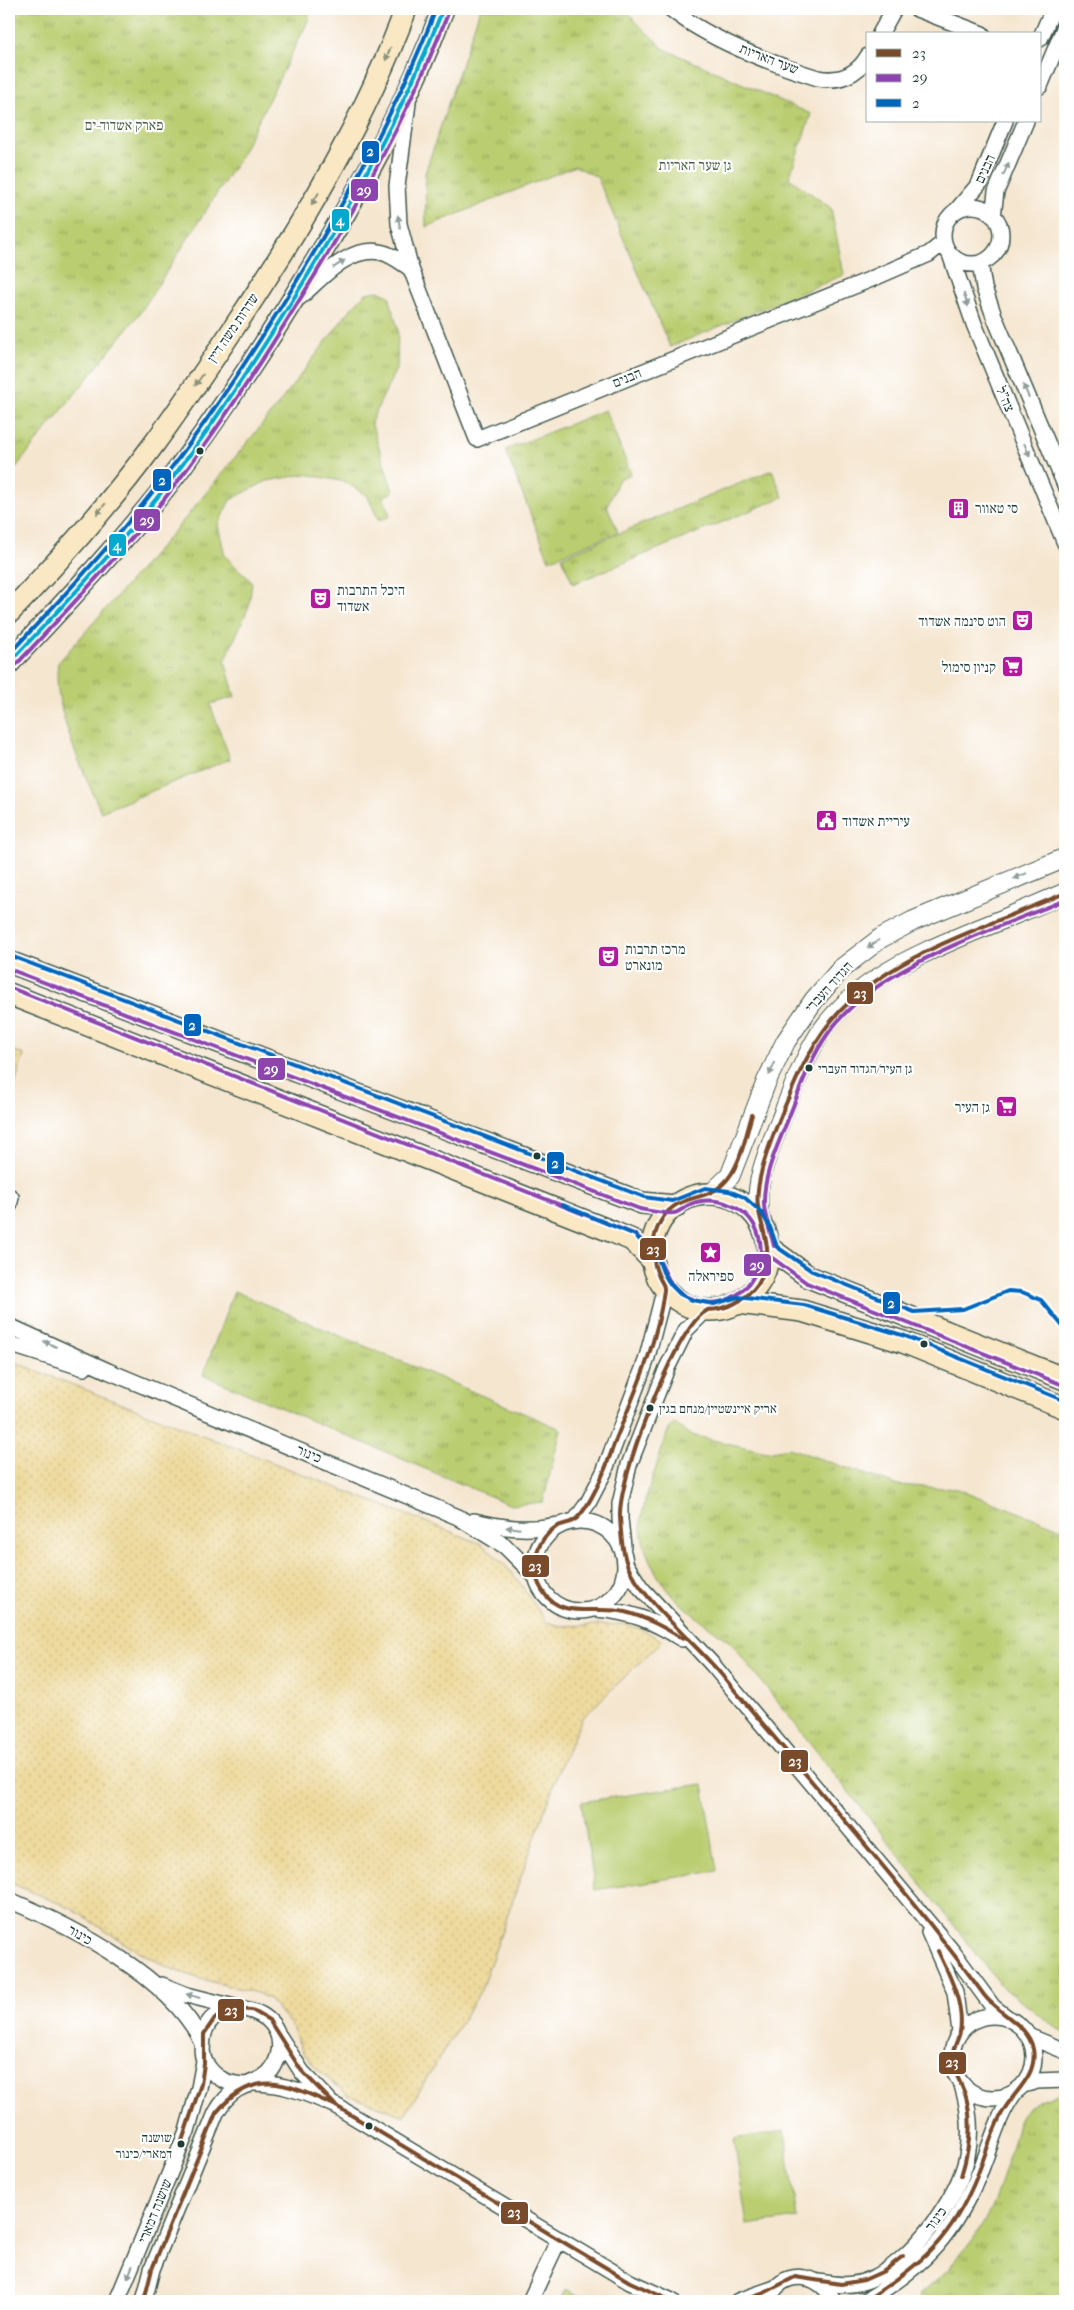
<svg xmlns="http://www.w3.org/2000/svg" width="1074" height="2310" viewBox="0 0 1074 2310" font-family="'IM FELL French Canon','Frank Ruhl Libre',serif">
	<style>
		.grass { fill: url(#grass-tufts); stroke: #6c8652 }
		.sand { fill: url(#sand-dots); stroke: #868c69 }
		.pitch { fill: #bace71; stroke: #6c8652 }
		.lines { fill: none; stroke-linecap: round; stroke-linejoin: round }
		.minor-casing { stroke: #3f564b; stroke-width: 18 }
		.tertiary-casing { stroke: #3f564b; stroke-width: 21 }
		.secondary-casing { stroke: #3f564b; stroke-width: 24 }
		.minor { stroke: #fff; stroke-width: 15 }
		.tertiary { stroke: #fff; stroke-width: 19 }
		.secondary { stroke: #fae7c3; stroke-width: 21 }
		.bus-1-casing { stroke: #fff; stroke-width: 8 }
		.bus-2-casing { stroke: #fff; stroke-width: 8 }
		.bus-3-casing { stroke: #fff; stroke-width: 8 }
		.bus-4-casing { stroke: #fff; stroke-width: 8 }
		.bus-1 { stroke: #7a4b2a; stroke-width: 4 }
		.bus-2 { stroke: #8e44ad; stroke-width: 4 }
		.bus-3 { stroke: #0065bd; stroke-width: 4 }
		.bus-4 { stroke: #00a9ce; stroke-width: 4 }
		.oneway { fill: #8c927c }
		.oneway2 { fill: #8f9e9a }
		.bus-dot { fill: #1f3d34; stroke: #fff; stroke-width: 2 }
		.labels { text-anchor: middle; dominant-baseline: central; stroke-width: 4.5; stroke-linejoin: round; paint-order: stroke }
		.bus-label { font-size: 13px; fill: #1f3d34; stroke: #fff; text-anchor: start }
		.street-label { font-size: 14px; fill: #1f3d34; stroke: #fff }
		.park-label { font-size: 14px; fill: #466143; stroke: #fff }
		.poi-label { font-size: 14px; fill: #1f3d34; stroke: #fff; text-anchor: start }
		.line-badge { stroke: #fff; stroke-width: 2 }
		.badge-label { font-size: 14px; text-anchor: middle; font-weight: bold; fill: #fff }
	</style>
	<defs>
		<pattern id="grass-tufts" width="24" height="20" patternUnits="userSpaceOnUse" patternTransform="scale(1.25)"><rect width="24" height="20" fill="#bace71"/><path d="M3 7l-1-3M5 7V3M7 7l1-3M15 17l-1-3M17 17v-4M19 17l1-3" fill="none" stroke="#97a85e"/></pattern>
		<pattern id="sand-dots" width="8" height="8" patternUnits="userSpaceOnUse" patternTransform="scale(1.25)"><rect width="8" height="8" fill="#eeda9e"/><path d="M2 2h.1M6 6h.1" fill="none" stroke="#ccbc89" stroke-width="1.8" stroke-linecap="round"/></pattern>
	</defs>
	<rect width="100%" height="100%" fill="#fff"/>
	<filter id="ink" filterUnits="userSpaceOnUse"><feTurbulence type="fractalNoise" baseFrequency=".02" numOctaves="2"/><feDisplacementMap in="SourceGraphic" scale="10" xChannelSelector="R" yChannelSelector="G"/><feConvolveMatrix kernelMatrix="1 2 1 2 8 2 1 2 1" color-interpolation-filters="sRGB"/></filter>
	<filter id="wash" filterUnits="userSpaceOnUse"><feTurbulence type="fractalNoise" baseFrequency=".0096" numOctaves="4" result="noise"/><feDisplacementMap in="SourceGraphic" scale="20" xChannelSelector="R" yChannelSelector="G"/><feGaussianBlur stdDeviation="1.12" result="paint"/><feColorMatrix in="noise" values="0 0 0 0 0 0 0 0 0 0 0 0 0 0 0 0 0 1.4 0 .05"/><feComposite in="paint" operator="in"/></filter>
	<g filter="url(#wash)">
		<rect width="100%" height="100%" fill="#f5e6d0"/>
		<!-- grass -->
		<path class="grass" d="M 9,9 L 311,9 L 307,23 L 239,159 L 140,313 L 9,476 Z
			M 480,9 L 625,9 L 639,25 L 664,49 L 811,114 L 789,178 L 831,208 L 844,275 L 670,347 L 597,177 L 575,166 L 426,227 L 425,173 Z
			M 378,291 L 389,296 L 398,329 L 397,367 L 371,422 L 393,492 L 383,497 L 390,516 L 379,521 L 367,495 L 345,482 L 306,474 L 267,481 L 230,500 L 218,525 L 225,556 L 252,582 L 249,606 L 225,661 L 235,697 L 210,704 L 230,759 L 101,812 C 84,773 51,705 58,663 L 183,521 L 273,411 L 353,306 L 366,293 Z
			M 605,410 L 631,474 L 619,479 L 607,506 L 618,532 L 549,560 L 505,450 Z
			M 772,470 L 783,497 L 573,584 L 562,557 Z
			M 234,1291 L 561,1429 L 543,1502 L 511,1505 L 203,1375 Z
			M 673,1423 L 691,1435 L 767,1452 L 789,1448 L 896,1485 L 958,1489 L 1065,1530 L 1065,2032 C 1042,2022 1027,2002 1005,1990 L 731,1643 C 713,1629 693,1616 677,1600 C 657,1581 636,1542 642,1514 C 648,1487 659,1460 667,1433 Z
			M 1058,2094 L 1065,2095 L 1065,2301 L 921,2301 L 920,2294 C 943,2275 973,2245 986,2218 C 1000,2191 1011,2149 1019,2119 C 1029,2104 1040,2099 1058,2094 Z
			M 566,2289 L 590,2301 L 561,2301 Z"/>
		<!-- sand -->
		<path class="sand" d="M 9,1049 L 24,1055 L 9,1104 Z
			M 9,1360 L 482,1544 L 505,1565 L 520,1583 L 546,1622 L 561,1626 L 625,1624 L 644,1630 L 662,1641 L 582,1718 L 560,1767 L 481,1990 L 404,2116 L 348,2095 L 317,2069 L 303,2052 L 291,2025 L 269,1999 L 257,1993 L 201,1979 L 169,1968 L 129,1946 L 72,1909 L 9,1882 Z"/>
		<!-- pitch -->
		<path class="pitch" d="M 703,1784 L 717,1871 L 595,1890 L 581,1802 Z
			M 784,2131 L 797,2218 L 747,2225 L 734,2139 Z"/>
	</g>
	<g filter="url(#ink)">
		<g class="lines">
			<defs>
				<path id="minor" d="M 671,9 C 708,39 772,64 818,78 C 839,82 857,75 868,56
					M 917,9 L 982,34
					M 880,34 L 894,9
					M 1040,39 L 1053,9
					M 1040,86 L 1065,26
					M 408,103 L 397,186 L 399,224 L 411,269 L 477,439 L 869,280 L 929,254 L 944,242
					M943 235a29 29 0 1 1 58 0a29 29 0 1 1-58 0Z
					M 956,211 L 979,184 L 1005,121
					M 993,216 L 996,192 L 1026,121
					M 950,254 L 974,324 L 1065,543
					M 980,263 L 984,288 L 994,316 L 1065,485
					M 300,297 C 321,279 348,246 380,252 C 391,254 401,262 411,269
					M 9,1206 L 11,1197
					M 9,1326 L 108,1371 L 458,1517 L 505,1546 L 537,1578
					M 9,1344 L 84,1368
					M535 1566a45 45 0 1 1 90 0a45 45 0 1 1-90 0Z
					M 474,1521 C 503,1528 528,1531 558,1525
					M 575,1521 L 588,1503 L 604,1472 L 646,1361 L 665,1288
					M 623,1546 L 620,1519 L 620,1504 L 629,1465 L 667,1368 L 686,1330 L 706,1310
					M 626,1565 L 641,1588 L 712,1664 L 952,1951 L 993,2007 L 1009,2019
					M 596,1609 C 631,1612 652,1620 682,1639
					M 9,1900 C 73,1927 172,1978 202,2042
					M 929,1932 L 955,1992 L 960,2032
					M 162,1985 L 187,1995 L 238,2008
					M952 2057a41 41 0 1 1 82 0a41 41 0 1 1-82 0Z
					M 279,2036 L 302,2072 L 328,2099
					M 1028,2036 L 1065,2051
					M 254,2083 C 284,2083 309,2094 336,2106 L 630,2282 L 672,2301
					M 1023,2085 L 1037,2081 L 1065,2080
					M 818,2282 C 837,2285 853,2287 871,2279 C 911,2262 959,2199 967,2156 C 972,2132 969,2108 962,2085
					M 117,2301 L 187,2131 L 199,2088 L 204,2061
					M 144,2301 L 152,2269 L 216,2113 C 221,2104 227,2096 236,2090 C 249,2082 266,2081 274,2066 C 303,2011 212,1984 203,2038 C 202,2047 201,2056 206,2064 C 216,2080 230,2085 248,2085
					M 530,2301 L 559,2239
					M 738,2301 L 775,2288
					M 769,2301 C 778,2268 822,2271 833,2301
					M 865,2301 C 924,2267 955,2233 981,2169 C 992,2142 998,2115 1015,2092"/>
				<path id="tertiary" d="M 710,1195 L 730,1176 L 767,1080 L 786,1041 L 814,1000 L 842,968 L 881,938 L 913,921 L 1065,858
					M 761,1224 C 751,1189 767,1154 780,1122 C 792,1091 803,1060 821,1032 C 858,979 917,955 974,931 C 1004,919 1035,906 1065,893"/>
				<path id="secondary" d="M 9,613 C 59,561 108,506 151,448 C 183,405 212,361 241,317 C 306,219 365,119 406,9
					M 9,663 C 68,600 127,538 179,469 C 228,402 274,332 317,260 C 366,179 410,98 443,9
					M 9,962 L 642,1203 L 676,1206
					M 9,994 L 613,1232 L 632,1240 L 653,1261
					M652 1252a58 58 0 1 1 116 0a58 58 0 1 1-116 0Z
					M 768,1247 L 809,1277 L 1065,1379
					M 738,1303 L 802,1311 L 903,1342 L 1065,1408"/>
			</defs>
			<!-- minor casing -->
			<use href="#minor" class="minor-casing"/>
			<!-- tertiary casing -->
			<use href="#tertiary" class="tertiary-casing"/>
			<!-- secondary casing -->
			<use href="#secondary" class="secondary-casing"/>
			<!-- minor -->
			<use href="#minor" class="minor"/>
			<!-- tertiary -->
			<use href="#tertiary" class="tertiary"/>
			<!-- secondary -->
			<use href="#secondary" class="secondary"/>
			<defs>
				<path id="bus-1" d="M 683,1639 C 665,1628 646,1617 625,1612 C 597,1605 560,1621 542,1590 C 529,1569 535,1541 556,1527 C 563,1523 571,1524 577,1518 C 586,1510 592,1497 597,1487 C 606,1470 611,1451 618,1434 C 637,1388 658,1340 664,1290 C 665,1285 661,1282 659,1277 C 652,1262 651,1244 657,1229 C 672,1191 703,1204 723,1184 C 741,1167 745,1137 752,1115
					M 938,1951 C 949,1974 965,2005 960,2032 C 958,2042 951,2049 952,2061 C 954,2073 962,2084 966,2097 C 973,2123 969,2151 961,2176
					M 181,2144 L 201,2084 L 204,2064 L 204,2034 L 215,2018 L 233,2009 L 252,2010 L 269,2020 L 301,2070 L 336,2106
					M 144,2301 L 152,2269 L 216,2113 C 255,2066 288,2084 336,2106 L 630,2282 L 672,2301
					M 738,2301 L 762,2294 L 795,2277 L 841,2284 L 864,2280 L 884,2271 L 903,2256
					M 865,2301 C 914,2269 946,2245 971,2190 C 983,2165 989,2137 1002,2113 C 1014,2091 1038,2076 1033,2049 C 1029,2025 998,2014 984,1995 C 903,1884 809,1780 721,1674 C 693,1641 651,1608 630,1571 C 622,1556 621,1533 620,1517 C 618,1479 672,1338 702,1314 C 711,1307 707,1311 718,1309 C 739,1305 759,1290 765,1269 C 772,1246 761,1228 758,1206 C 756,1194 759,1181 762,1169 C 769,1143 780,1117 791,1092 C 802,1066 814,1041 832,1020 C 888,954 988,927 1065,893"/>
				<path id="bus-2" d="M 14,667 C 65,612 118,557 165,498 C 213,437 256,371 297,304 C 356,210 409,114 449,11
					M 9,969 L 640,1209 C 651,1211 663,1214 674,1213 C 679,1212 682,1209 687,1206 C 698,1199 716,1199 728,1204 C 792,1228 753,1327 687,1297 C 668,1289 666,1270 656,1255 C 651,1247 642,1240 634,1234 L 11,988
					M 774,1246 C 771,1232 763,1215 764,1201 C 764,1171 780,1141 790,1114 C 801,1087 810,1059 827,1035 C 873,967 991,931 1065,900
					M 764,1252 L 807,1283 L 1063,1385"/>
				<path id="bus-3" d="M 9,654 C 59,601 109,548 154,490 C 203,429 246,363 287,297 C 344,204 397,110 436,9
					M 11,956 L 644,1197 L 672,1201 L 705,1188 L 729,1191 L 744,1197 L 761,1212 L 770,1227 L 777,1247 L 812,1271 L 914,1312 L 963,1309 L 1008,1291 L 1022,1292 L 1041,1300 L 1065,1329
					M 563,1205 L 635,1235 L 658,1258 L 663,1272 L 670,1284 L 680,1294 L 692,1300 L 714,1304 L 738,1297 L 804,1305 L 905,1336 L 1065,1401"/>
				<path id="bus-4" d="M 9,663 C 61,608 113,553 160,494 C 208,433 251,367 292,301 C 350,207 403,112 443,9"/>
			</defs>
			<!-- bus-1 casing -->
			<use href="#bus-1" class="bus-1-casing"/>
			<!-- bus-2 casing -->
			<use href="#bus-2" class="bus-2-casing"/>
			<!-- bus-3 casing -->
			<use href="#bus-3" class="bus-3-casing"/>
			<!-- bus-4 casing -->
			<use href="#bus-4" class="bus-4-casing"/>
			<!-- bus-1 -->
			<use href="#bus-1" class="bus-1"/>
			<!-- bus-2 -->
			<use href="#bus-2" class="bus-2"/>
			<!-- bus-3 -->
			<use href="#bus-3" class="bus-3"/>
			<!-- bus-4 -->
			<use href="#bus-4" class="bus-4"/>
		</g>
		<!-- one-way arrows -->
		<defs><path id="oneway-solid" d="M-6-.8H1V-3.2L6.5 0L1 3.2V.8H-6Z" transform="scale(1.25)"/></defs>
		<g class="oneway">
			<use href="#oneway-solid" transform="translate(388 54) rotate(111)"/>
			<use href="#oneway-solid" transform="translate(315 199) rotate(121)"/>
			<use href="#oneway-solid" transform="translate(199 380) rotate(125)"/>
			<use href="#oneway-solid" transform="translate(101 509) rotate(129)"/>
		</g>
		<g class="oneway2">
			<use href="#oneway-solid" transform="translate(1006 169) rotate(-67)"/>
			<use href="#oneway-solid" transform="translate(399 222) rotate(-100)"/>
			<use href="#oneway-solid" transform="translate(339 264) rotate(-34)"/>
			<use href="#oneway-solid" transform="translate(966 300) rotate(72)"/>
			<use href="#oneway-solid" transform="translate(1026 391) rotate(-113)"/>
			<use href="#oneway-solid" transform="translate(1027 450) rotate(67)"/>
			<use href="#oneway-solid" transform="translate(1020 876) rotate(158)"/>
			<use href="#oneway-solid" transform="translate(873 944) rotate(145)"/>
			<use href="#oneway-solid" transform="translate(772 1069) rotate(115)"/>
			<use href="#oneway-solid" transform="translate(50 1344) rotate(-155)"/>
			<use href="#oneway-solid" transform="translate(513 1528) rotate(-174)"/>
			<use href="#oneway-solid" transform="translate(193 1996) rotate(-164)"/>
			<use href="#oneway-solid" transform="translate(130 2272) rotate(112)"/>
		</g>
	</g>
	<!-- icons -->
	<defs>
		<symbol id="building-square" viewBox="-11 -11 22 22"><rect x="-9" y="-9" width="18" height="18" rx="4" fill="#b5179e" stroke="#fff"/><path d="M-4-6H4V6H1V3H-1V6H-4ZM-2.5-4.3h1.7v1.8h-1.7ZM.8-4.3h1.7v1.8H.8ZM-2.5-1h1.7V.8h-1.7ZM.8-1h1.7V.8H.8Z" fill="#fff"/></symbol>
		<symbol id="theatre-square" viewBox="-11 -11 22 22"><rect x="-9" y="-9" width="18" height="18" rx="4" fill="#b5179e" stroke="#fff"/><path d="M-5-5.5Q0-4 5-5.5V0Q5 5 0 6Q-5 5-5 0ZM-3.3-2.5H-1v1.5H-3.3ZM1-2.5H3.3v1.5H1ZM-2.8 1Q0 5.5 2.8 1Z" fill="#fff"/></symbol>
		<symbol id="supermarket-square" viewBox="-11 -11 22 22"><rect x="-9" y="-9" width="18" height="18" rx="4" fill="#b5179e" stroke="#fff"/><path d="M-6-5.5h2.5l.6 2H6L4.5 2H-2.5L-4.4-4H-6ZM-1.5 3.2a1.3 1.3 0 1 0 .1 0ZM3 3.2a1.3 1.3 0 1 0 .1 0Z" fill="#fff"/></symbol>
		<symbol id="civic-square" viewBox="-11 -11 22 22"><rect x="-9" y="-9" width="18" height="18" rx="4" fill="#b5179e" stroke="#fff"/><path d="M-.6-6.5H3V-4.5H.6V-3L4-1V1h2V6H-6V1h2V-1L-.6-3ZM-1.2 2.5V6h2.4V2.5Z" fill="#fff"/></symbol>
		<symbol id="sight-square" viewBox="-11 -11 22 22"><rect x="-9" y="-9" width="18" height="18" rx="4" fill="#b5179e" stroke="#fff"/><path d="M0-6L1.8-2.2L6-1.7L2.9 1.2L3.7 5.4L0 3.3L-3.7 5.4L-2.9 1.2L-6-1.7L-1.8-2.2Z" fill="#fff"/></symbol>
	</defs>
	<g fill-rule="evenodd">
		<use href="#building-square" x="946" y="496" width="25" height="25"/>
		<use href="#theatre-square" x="308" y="586" width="25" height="25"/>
		<use href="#theatre-square" x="1010" y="608" width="25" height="25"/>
		<use href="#supermarket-square" x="1000" y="654" width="25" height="25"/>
		<use href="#civic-square" x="814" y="808" width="25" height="25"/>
		<use href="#theatre-square" x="596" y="944" width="25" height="25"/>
		<use href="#supermarket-square" x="994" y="1094" width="25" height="25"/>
		<use href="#sight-square" x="698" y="1240" width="25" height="25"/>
	</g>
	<!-- markers -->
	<g class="bus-dot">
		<circle cx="200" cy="451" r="4.5"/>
		<circle cx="809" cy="1068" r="4.5"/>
		<circle cx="537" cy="1156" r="4.5"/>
		<circle cx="924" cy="1344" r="4.5"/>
		<circle cx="650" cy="1408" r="4.5"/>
		<circle cx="369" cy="2126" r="4.5"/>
		<circle cx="181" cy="2144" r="4.5"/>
	</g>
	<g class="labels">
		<!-- bus labels -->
		<g class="bus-label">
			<text x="818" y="1068">גן העיר/הגדוד העברי</text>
			<text x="659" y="1408">אריק איינשטיין/מנחם בגין</text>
			<text x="172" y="2137" text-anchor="end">שושנה<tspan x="172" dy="16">דמארי/כינור</tspan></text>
		</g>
		<!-- street labels -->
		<g class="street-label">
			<text transform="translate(769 59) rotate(21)">שער האריות</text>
			<text transform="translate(985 169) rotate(-65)">הבנים</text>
			<text transform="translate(233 328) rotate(-56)">שדרות משה דיין</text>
			<text transform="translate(627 378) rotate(-22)">הבנים</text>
			<text transform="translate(1005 399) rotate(67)">צה"ל</text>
			<text transform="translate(829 987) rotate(-48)">הגדוד העברי</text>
			<text transform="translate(309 1454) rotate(23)">כינור</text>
			<text transform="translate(80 1935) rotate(30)">כינור</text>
			<text transform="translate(155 2211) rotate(-68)">שושנה דמארי</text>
			<text transform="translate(936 2219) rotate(-53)">כינור</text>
		</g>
		<!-- park labels -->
		<g class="park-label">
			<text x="124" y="125">פארק אשדוד-ים</text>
			<text x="695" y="165">גן שער האריות</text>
		</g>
		<!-- poi labels -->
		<g class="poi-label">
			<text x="975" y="508">סי טאוור</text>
			<text x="337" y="590">היכל התרבות<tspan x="337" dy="16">אשדוד</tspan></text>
			<text x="1006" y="621" text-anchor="end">הוט סינמה אשדוד</text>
			<text x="996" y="667" text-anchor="end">קניון סימול</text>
			<text x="842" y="821">עיריית אשדוד</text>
			<text x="625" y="949">מרכז תרבות<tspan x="625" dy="16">מונארט</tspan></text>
			<text x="990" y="1107" text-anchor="end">גן העיר</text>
			<text x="711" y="1276" text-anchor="middle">ספיראלה</text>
		</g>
	</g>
	<g class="line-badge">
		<rect x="361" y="140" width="19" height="24" rx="5" fill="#0065bd"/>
		<rect x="350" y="178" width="29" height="24" rx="5" fill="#8e44ad"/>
		<rect x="331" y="208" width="19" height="24" rx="5" fill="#00a9ce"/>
		<rect x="152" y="468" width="20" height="24" rx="5" fill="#0065bd"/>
		<rect x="133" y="508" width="28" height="24" rx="5" fill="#8e44ad"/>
		<rect x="108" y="533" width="19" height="24" rx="5" fill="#00a9ce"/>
		<rect x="846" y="981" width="28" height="24" rx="5" fill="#7a4b2a"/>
		<rect x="183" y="1013" width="19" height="24" rx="5" fill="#0065bd"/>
		<rect x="257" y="1057" width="29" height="24" rx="5" fill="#8e44ad"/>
		<rect x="546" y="1151" width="19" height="24" rx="5" fill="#0065bd"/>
		<rect x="639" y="1237" width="28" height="24" rx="5" fill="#7a4b2a"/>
		<rect x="743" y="1253" width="29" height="24" rx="5" fill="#8e44ad"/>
		<rect x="882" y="1291" width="19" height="24" rx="5" fill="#0065bd"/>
		<rect x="521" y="1554" width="29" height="24" rx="5" fill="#7a4b2a"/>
		<rect x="780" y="1749" width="29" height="24" rx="5" fill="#7a4b2a"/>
		<rect x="217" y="1998" width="28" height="24" rx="5" fill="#7a4b2a"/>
		<rect x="938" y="2051" width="29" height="24" rx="5" fill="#7a4b2a"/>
		<rect x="500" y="2201" width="29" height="24" rx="5" fill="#7a4b2a"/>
	</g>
	<g class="badge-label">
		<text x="370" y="156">2</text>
		<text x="364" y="195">29</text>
		<text x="340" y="225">4</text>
		<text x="162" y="485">2</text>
		<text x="147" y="525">29</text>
		<text x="117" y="550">4</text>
		<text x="860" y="998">23</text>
		<text x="192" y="1030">2</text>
		<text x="271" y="1074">29</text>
		<text x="555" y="1168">2</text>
		<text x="653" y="1254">23</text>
		<text x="757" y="1270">29</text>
		<text x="891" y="1308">2</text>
		<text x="535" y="1571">23</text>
		<text x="795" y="1766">23</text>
		<text x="231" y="2015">23</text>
		<text x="952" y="2067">23</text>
		<text x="514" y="2217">23</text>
	</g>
	<!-- margin -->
	<rect width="1074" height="2310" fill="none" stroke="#fff" stroke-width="30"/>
	<!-- legend -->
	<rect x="866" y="32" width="175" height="90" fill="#ffffff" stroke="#a5b1ae"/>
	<rect x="876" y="49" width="25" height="8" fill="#7a4b2a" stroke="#a5b1ae"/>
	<text x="912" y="58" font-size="15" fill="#1f3d34">23</text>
	<rect x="876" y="74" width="25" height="8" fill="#8e44ad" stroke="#a5b1ae"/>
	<text x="912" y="82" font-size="15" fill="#1f3d34">29</text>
	<rect x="876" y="99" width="25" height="8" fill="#0065bd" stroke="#a5b1ae"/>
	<text x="912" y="108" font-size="15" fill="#1f3d34">2</text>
</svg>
